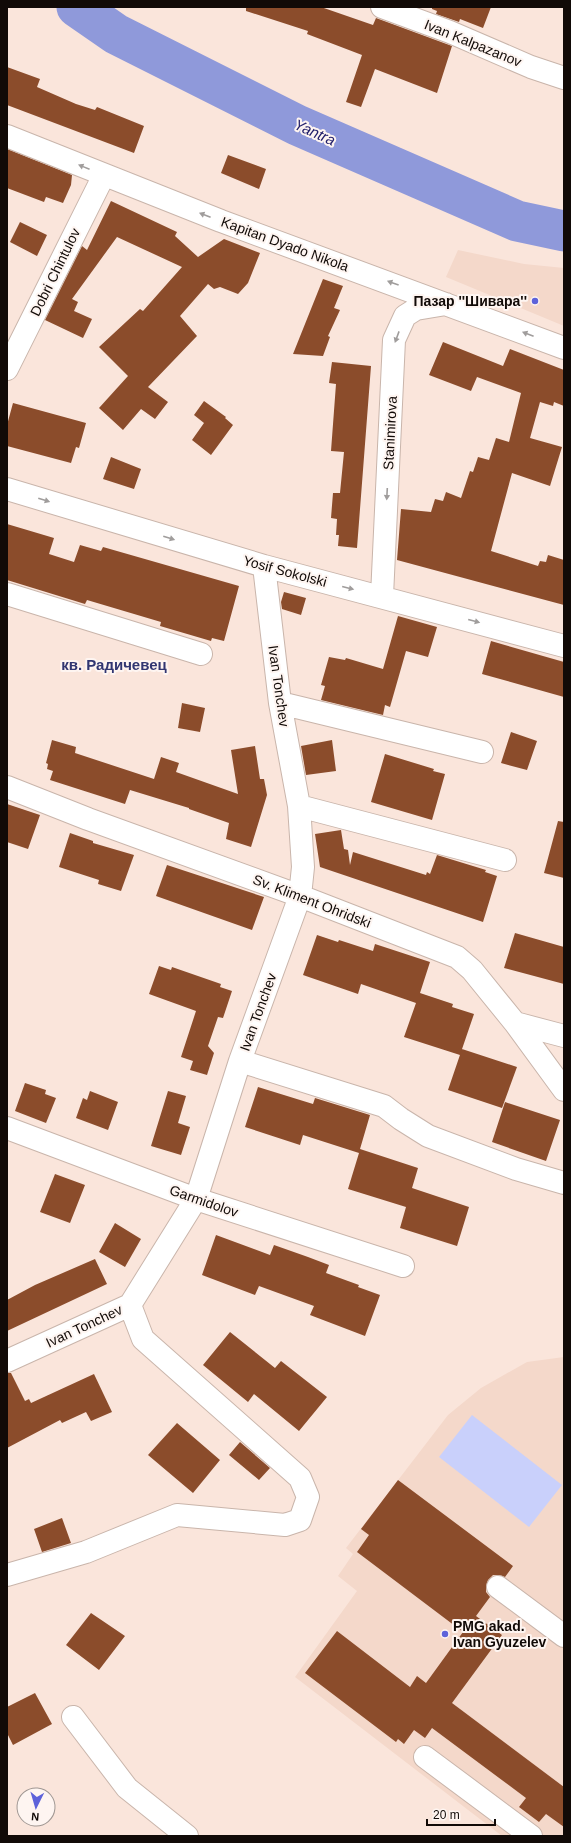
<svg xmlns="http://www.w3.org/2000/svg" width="571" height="1843" viewBox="0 0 571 1843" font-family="Helvetica,sans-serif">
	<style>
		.built { fill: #f4d8ca }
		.green { fill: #c9d0fb }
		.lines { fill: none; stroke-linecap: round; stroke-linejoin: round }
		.river { stroke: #8f99da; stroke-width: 41 }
		.building { fill: #8b4c2b }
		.minor-casing { stroke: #c9b5ab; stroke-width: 24 }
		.minor { stroke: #fff; stroke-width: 22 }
		.oneway { fill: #a09d9c }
		.poi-dot { fill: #5d62da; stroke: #fef5f1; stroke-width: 1.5 }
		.labels { text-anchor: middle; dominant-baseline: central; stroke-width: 4; stroke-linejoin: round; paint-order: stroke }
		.street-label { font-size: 14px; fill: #110a07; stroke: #fef5f1 }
		.poi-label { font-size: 14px; font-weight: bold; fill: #110a07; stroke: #fef5f1; text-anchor: end }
		.water-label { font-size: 15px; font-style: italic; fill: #201d69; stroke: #fef5f1 }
		.neighbourhood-label { font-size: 15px; font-weight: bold; fill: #313671; stroke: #fef5f1 }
	</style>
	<rect width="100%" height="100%" fill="#fae5db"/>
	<!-- built -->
	<path class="built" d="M 458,250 L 524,264 L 564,268 L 564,326 L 446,277 Z
		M 564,1357 L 564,1836 L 502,1836 L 295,1677 L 357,1591 L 338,1576 L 353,1554 L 346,1548 L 448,1415 L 481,1388 L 527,1362 Z"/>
	<!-- green -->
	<path class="green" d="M 472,1415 L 562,1485 L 529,1527 L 439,1457 Z"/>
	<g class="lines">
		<!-- river -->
		<path class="river" d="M 77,7 L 116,34 L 297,125 L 517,221 L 564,231"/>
	</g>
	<!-- building -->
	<path class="building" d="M 246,7 L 321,7 L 373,25 L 376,18 L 452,46 L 437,93 L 375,69 L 361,107 L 346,102 L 362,55 L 307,34 L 308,31 L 246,11 Z
		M 432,7 L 491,7 L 483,28 L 460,19 L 459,22 L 436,14 L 437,11 L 432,9 Z
		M 7,67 L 40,79 L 37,87 L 76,104 L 95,110 L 97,107 L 144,126 L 134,153 L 7,105 Z
		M 7,149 L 72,175 L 71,185 L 63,203 L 46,197 L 44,202 L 7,188 Z
		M 228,155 L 266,169 L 259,189 L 221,173 Z
		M 111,201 L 177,232 L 175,236 L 198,257 L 224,239 L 260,253 L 248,283 L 238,294 L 220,287 L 214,289 L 208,284 L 180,316 L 197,336 L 148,387 L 168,402 L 155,419 L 141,409 L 123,430 L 99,408 L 128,376 L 99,347 L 140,309 L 143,311 L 182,267 L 117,237 L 72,299 L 78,302 L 74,311 L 92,319 L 83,338 L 45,320 L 82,246 L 87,250 Z
		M 20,222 L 47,235 L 37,256 L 10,242 Z
		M 323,279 L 343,286 L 334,308 L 340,310 L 328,336 L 330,337 L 323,356 L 293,354 Z
		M 443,342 L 503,366 L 510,349 L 564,370 L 564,406 L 554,402 L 553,406 L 540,402 L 530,438 L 562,447 L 550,486 L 512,473 L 491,551 L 538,566 L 540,561 L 546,562 L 548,555 L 564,560 L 564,605 L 397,560 L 401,509 L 431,512 L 435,499 L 443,501 L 446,492 L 461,498 L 470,471 L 473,472 L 478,457 L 489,460 L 496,438 L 509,442 L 521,393 L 477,377 L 471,391 L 429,375 Z
		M 332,362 L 371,366 L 357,548 L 338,546 L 339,535 L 336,535 L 337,519 L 331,518 L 333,493 L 340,493 L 344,452 L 331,451 L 336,384 L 329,383 Z
		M 204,401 L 226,417 L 225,418 L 233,425 L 211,455 L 192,440 L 204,423 L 194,415 Z
		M 13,403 L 86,423 L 79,448 L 76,447 L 71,463 L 7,446 L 7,425 Z
		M 111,457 L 141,469 L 134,489 L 103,479 Z
		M 7,524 L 54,538 L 49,554 L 74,562 L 80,545 L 101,551 L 103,547 L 239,586 L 224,641 L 212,638 L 211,641 L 160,626 L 161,622 L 87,600 L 85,604 L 7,580 Z
		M 284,592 L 306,598 L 301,615 L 282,609 L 281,602 Z
		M 398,616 L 437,627 L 428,657 L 406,651 L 390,707 L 385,705 L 383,715 L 321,700 L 325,686 L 321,685 L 329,657 L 345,660 L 346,658 L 383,669 Z
		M 491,641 L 564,662 L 564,697 L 482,674 Z
		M 182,703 L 205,708 L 200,732 L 178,728 Z
		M 511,732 L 537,741 L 527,770 L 501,763 Z
		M 52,740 L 76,747 L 75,753 L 154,779 L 161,757 L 179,763 L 176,772 L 238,794 L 231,750 L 255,746 L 260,779 L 264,779 L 267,795 L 251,847 L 226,839 L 229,823 L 189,809 L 189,808 L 130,790 L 125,804 L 50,780 L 53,771 L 47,769 L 48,764 L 46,763 Z
		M 332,740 L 336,771 L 306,775 L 301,746 Z
		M 385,754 L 434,769 L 433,771 L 445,774 L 432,820 L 371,802 Z
		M 7,804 L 40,815 L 28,849 L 7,842 Z
		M 558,821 L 564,822 L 564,878 L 544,873 Z
		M 341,830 L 344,849 L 348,850 L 350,865 L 353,852 L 426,875 L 427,872 L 430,874 L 437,855 L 486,870 L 485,872 L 497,876 L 483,922 L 320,867 L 315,834 Z
		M 70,833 L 93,841 L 93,843 L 134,855 L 121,891 L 98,884 L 99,880 L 59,867 Z
		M 167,865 L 264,897 L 252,930 L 156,896 Z
		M 515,933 L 564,947 L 564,984 L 504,968 Z
		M 317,935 L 338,942 L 339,940 L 373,951 L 375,944 L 430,962 L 420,993 L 453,1004 L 452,1007 L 474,1014 L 460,1055 L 404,1037 L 416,1003 L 361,984 L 358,994 L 303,975 Z
		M 159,966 L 171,970 L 172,967 L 221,984 L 220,987 L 232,991 L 223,1018 L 218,1017 L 208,1046 L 214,1053 L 207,1075 L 190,1070 L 193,1061 L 181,1057 L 196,1011 L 149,994 Z
		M 462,1049 L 517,1067 L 502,1108 L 448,1090 Z
		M 25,1083 L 46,1090 L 45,1094 L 56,1098 L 46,1123 L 15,1111 Z
		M 258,1087 L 313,1104 L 315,1098 L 370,1115 L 360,1149 L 418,1168 L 412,1188 L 469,1207 L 457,1246 L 400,1228 L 406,1207 L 348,1189 L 359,1153 L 303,1135 L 300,1145 L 245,1127 Z
		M 90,1091 L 118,1102 L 108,1130 L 76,1118 L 83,1098 L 87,1100 Z
		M 168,1091 L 186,1096 L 178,1123 L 190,1127 L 181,1155 L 151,1146 Z
		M 505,1102 L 560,1120 L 546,1161 L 492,1142 Z
		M 55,1174 L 85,1185 L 70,1223 L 40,1212 Z
		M 115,1223 L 141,1239 L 125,1267 L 99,1252 Z
		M 216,1235 L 270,1255 L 274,1245 L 308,1257 L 329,1265 L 326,1273 L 359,1285 L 358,1287 L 380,1295 L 365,1336 L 310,1315 L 314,1306 L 259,1286 L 255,1295 L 202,1275 Z
		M 95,1259 L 107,1284 L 7,1331 L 7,1300 L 35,1285 Z
		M 230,1332 L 275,1368 L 281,1361 L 327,1397 L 299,1431 L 254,1394 L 248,1402 L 203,1365 Z
		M 7,1373 L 11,1373 L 25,1401 L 29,1399 L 31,1403 L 94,1374 L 112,1412 L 91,1421 L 86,1412 L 62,1423 L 60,1420 L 7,1448 Z
		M 177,1423 L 220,1460 L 193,1493 L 148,1455 Z
		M 240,1442 L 270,1468 L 259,1480 L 229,1455 Z
		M 398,1480 L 513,1566 L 505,1577 L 499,1575 L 493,1575 L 488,1580 L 486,1586 L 486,1592 L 490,1597 L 476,1616 L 502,1635 L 452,1703 L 564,1787 L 564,1827 L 546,1814 L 539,1822 L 519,1807 L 526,1798 L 432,1728 L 425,1738 L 414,1730 L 404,1744 L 398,1739 L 396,1742 L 305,1673 L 337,1631 L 410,1687 L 417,1676 L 426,1683 L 463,1632 L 357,1552 L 369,1535 L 361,1529 Z
		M 62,1518 L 71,1543 L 42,1552 L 34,1529 Z
		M 91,1613 L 125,1636 L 99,1670 L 66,1645 Z
		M 35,1693 L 52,1724 L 13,1745 L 7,1733 L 7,1707 Z"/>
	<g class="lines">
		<defs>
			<path id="minor" d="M 382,7 L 450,32 L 531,67 L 564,78
				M 7,136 L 221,221 L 564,348
				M 7,369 L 104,175
				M 7,489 L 264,566 L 564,646
				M 7,594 L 201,654
				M 382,596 L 394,340 L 405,316 L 416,309 L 446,304
				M 280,703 L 482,752
				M 7,787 L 88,819 L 300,896 L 457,957 L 472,970 L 515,1023 L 564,1090
				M 299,806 L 505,860
				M 515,1023 L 564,1036
				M 240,1061 L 384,1106 L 401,1119 L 428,1136 L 516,1169 L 564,1183
				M 7,1128 L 196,1199 L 403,1266
				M 7,1361 L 130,1305 L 196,1199 L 240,1061 L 300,896 L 303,867 L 299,806 L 280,703 L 264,566
				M 7,1575 L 86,1552 L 177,1515 L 285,1525 L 300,1520 L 308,1497 L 300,1478 L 143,1339 L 130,1305
				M 498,1587 L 564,1636
				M 73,1717 L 127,1788 L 187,1836
				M 425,1757 L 531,1836"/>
		</defs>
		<!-- minor casing -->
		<use href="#minor" class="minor-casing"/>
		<!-- minor -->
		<use href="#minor" class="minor"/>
	</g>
	<!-- one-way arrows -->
	<defs><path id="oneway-solid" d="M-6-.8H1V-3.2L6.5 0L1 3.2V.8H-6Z"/></defs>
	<g class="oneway">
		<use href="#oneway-solid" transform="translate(84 167) rotate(-158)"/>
		<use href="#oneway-solid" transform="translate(205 215) rotate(-159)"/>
		<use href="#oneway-solid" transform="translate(393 283) rotate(-160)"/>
		<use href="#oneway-solid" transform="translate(528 334) rotate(-159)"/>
		<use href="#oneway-solid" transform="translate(397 337) rotate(110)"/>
		<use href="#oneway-solid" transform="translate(387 494) rotate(93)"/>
		<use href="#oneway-solid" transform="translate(44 500) rotate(17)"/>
		<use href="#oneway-solid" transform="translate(169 538) rotate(17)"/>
		<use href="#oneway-solid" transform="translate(348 588) rotate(14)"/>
		<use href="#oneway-solid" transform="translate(474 621) rotate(15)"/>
	</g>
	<!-- markers -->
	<g class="poi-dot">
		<circle cx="535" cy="301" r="4"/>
		<circle cx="445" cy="1634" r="4"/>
	</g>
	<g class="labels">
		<!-- street labels -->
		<g class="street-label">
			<text transform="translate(473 43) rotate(22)">Ivan Kalpazanov</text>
			<text transform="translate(285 244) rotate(20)">Kapitan Dyado Nikola</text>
			<text transform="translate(55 272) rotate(-64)">Dobri Chintulov</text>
			<text transform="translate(390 433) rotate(-87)">Stanimirova</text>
			<text transform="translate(285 571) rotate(15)">Yosif Sokolski</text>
			<text transform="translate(279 686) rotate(82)">Ivan Tonchev</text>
			<text transform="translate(312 901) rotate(21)">Sv. Kliment Ohridski</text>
			<text transform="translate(258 1012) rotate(-70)">Ivan Tonchev</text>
			<text transform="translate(204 1201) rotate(19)">Garmidolov</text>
			<text transform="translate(84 1326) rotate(-25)">Ivan Tonchev</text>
		</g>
		<!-- poi labels -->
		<g class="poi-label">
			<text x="527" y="301">Пазар ''Шивара''</text>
			<text x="453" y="1626" text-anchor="start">PMG akad.<tspan x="453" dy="16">Ivan Gyuzelev</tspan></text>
		</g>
		<!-- water labels -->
		<g class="water-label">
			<text transform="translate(315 132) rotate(24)">Yantra</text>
		</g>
		<!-- neighbourhood labels -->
		<g class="neighbourhood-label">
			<text x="114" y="664">кв. Радичевец</text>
		</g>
	</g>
	<!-- border -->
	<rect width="571" height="1843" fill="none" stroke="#110a07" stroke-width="16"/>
	<!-- north arrow -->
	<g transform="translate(36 1807) rotate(185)"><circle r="19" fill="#fef5f1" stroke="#9f9793"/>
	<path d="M0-3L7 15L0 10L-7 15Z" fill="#5d62da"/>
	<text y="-6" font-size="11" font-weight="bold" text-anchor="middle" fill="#110a07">N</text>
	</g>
	<!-- scale -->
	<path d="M427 1819v6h68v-6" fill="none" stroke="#110a07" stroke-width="2"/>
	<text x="433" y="1819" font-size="12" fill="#110a07" stroke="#fef5f1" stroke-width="3" paint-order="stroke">20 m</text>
</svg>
